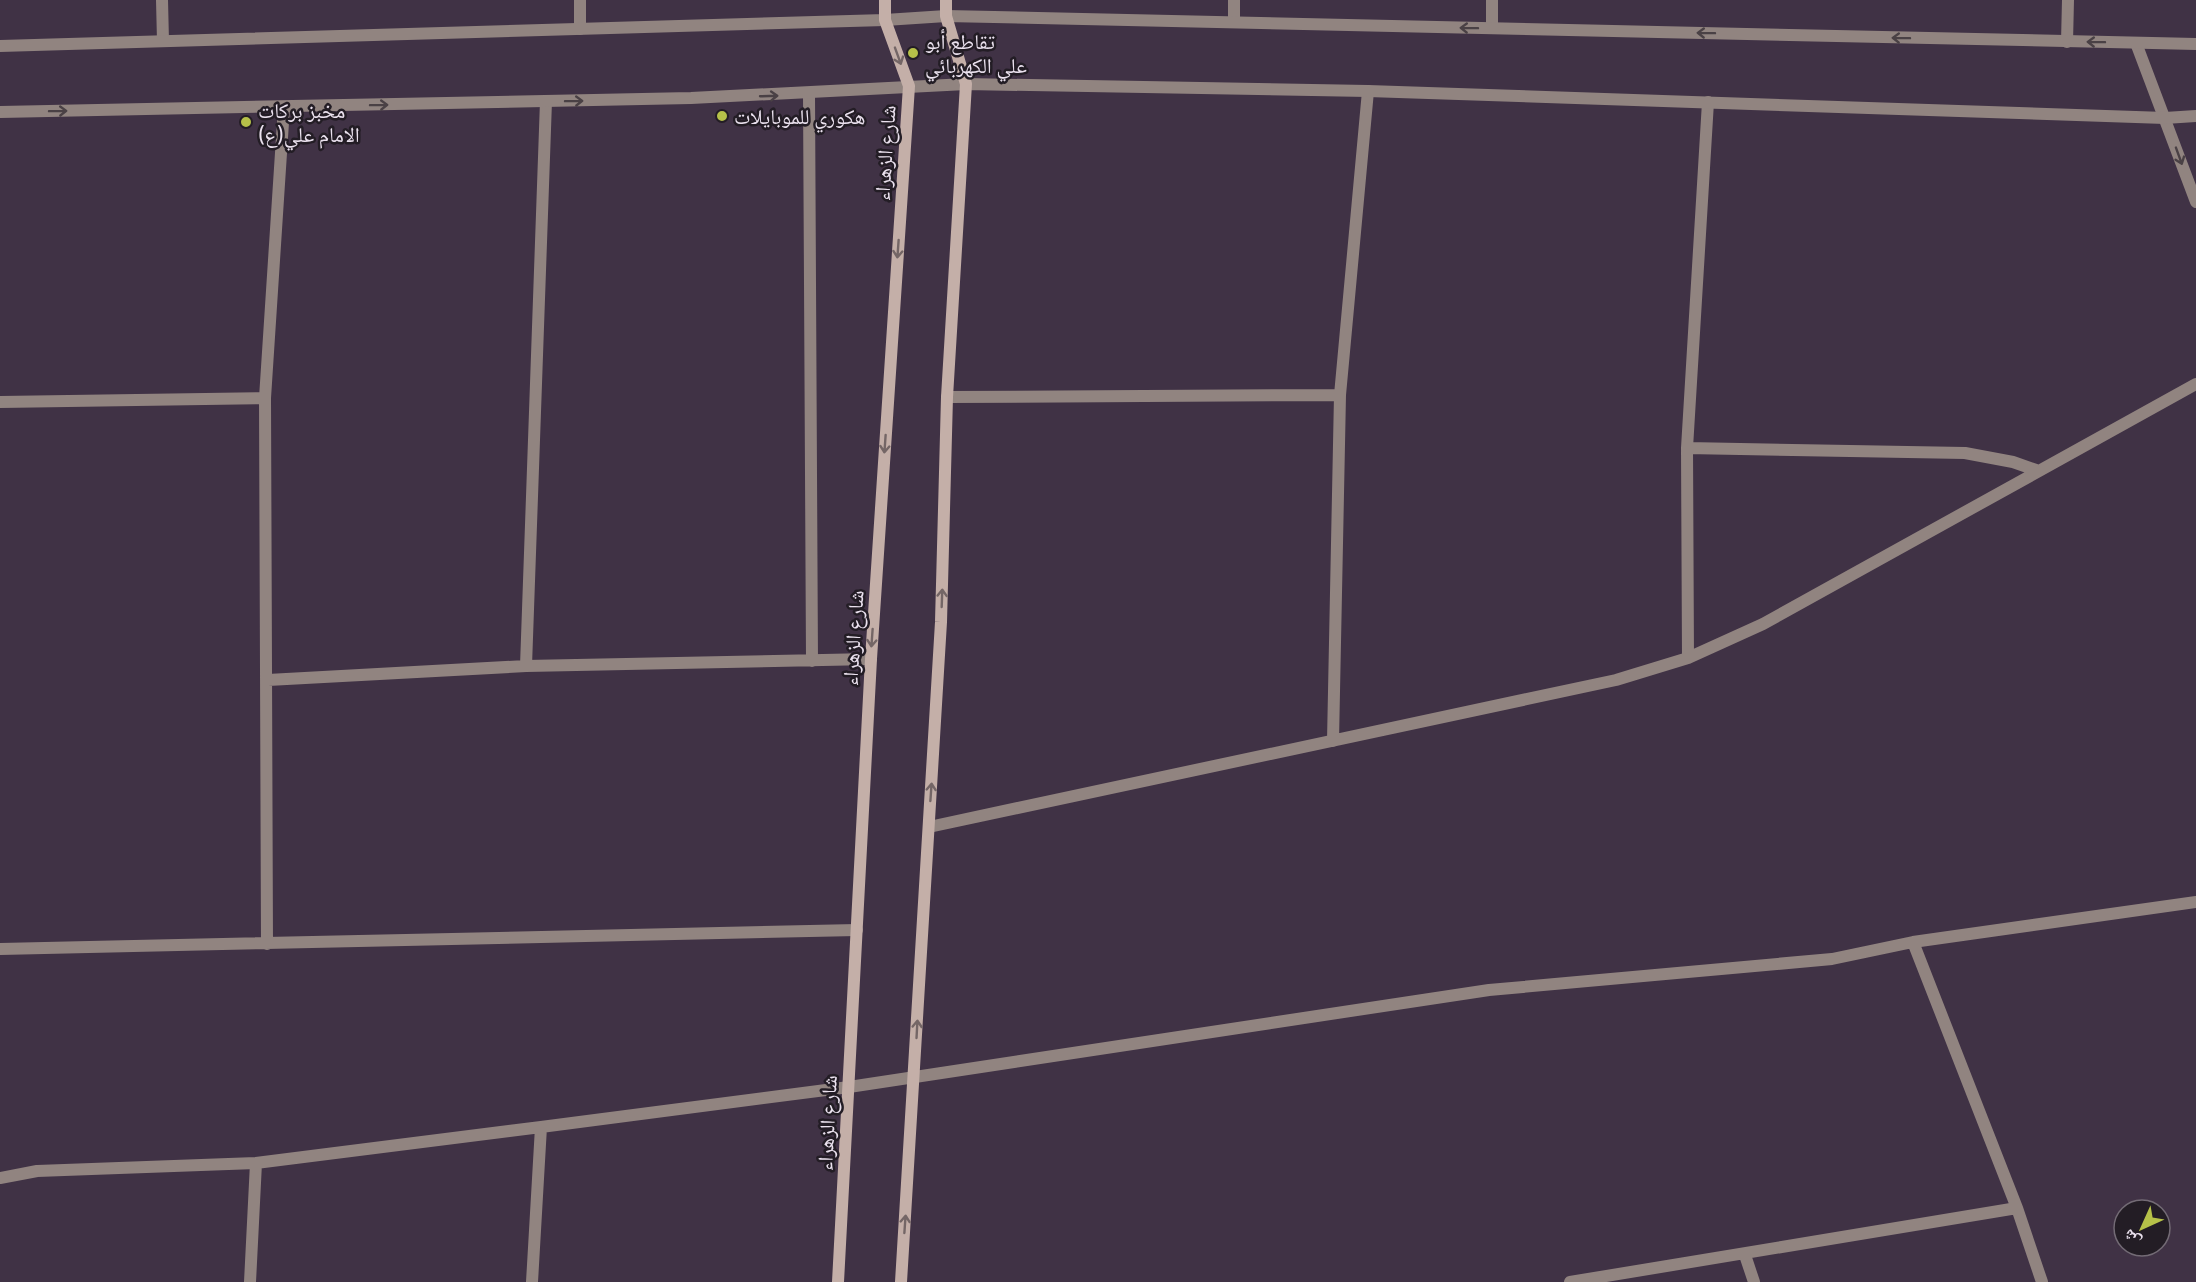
<svg xmlns="http://www.w3.org/2000/svg" width="2196" height="1282" viewBox="0 0 2196 1282" font-family="Cabin,'Noto Naskh Arabic',sans-serif">
	<style>
		.lines { fill: none; stroke-linecap: round; stroke-linejoin: round }
		.minor { stroke: #918480; stroke-width: 12 }
		.tertiary { stroke: #918480; stroke-width: 12 }
		.secondary { stroke: #c4afa8; stroke-width: 12 }
		.oneway { stroke: #4a4145 }
		.oneway2 { stroke: #746666 }
		.poi-dot { fill: #b6c149; stroke: #231d25; stroke-width: 2 }
		.labels { text-anchor: middle; dominant-baseline: central; stroke-width: 5; stroke-linejoin: round; paint-order: stroke }
		.poi-label { font-size: 21px; fill: #eae1ee; stroke: #231d25; text-anchor: start }
		.street-label { font-size: 21px; fill: #eae1ee; stroke: #231d25 }
	</style>
	<rect width="100%" height="100%" fill="#403245"/>
	<g class="lines">
		<!-- minor -->
		<path class="minor" d="M 162,0 L 163,41
			M 580,0 L 580,29
			M 1234,22 L 1234,0
			M 1492,28 L 1492,0
			M 2067,42 L 2068,0
			M 2136,43 L 2196,202
			M 809,94 L 812,661
			M 947,397 L 1340,395
			M 0,402 L 265,398
			M 1687,448 L 1965,453 L 2013,462 L 2036,470
			M 1688,658 L 1687,448 L 1708,102
			M 526,666 L 546,101
			M 268,680 L 526,666 L 871,659
			M 1333,741 L 1340,395 L 1368,91
			M 929,827 L 1616,680 L 1688,658 L 1763,624 L 2196,384
			M 1913,942 L 2017,1208 L 2042,1282
			M 267,944 L 265,398 L 284,107
			M 0,949 L 857,930
			M 0,1178 L 37,1171 L 256,1163 L 541,1127 L 849,1087 L 1489,990 L 1832,959 L 1913,942 L 2196,902
			M 1745,1255 L 1754,1282
			M 250,1282 L 256,1163
			M 532,1282 L 541,1127
			M 1570,1282 L 2017,1208"/>
		<!-- tertiary -->
		<path class="tertiary" d="M 0,46 L 885,20 L 946,16 L 2196,44
			M 0,112 L 691,98 L 966,84 L 1368,91 L 2165,118 L 2196,116"/>
		<!-- secondary -->
		<path class="secondary" d="M 838,1282 L 871,659 L 909,86 L 885,20 L 885,0
			M 901,1282 L 941,622 L 947,397 L 966,84 L 946,16 L 946,0"/>
	</g>
	<!-- one-way arrows -->
	<defs><path id="oneway-shaft" d="M-6 0H5M1.5-3L5.5 0L1.5 3" fill="none" stroke-width="1.6" stroke-linecap="round" stroke-linejoin="round" transform="scale(1.5)"/></defs>
	<g class="oneway">
		<use href="#oneway-shaft" transform="translate(1469 28) rotate(-179)"/>
		<use href="#oneway-shaft" transform="translate(1706 33) rotate(-179)"/>
		<use href="#oneway-shaft" transform="translate(1901 38) rotate(-179)"/>
		<use href="#oneway-shaft" transform="translate(2096 42) rotate(-179)"/>
		<use href="#oneway-shaft" transform="translate(769 96) rotate(-2)"/>
		<use href="#oneway-shaft" transform="translate(574 101) rotate(-1)"/>
		<use href="#oneway-shaft" transform="translate(379 105) rotate(-1)"/>
		<use href="#oneway-shaft" transform="translate(58 111) rotate(-1)"/>
		<use href="#oneway-shaft" transform="translate(2179 156) rotate(70)"/>
	</g>
	<g class="oneway2">
		<use href="#oneway-shaft" transform="translate(898 56) rotate(70)"/>
		<use href="#oneway-shaft" transform="translate(898 249) rotate(94)"/>
		<use href="#oneway-shaft" transform="translate(885 444) rotate(94)"/>
		<use href="#oneway-shaft" transform="translate(942 598) rotate(-88)"/>
		<use href="#oneway-shaft" transform="translate(872 638) rotate(94)"/>
		<use href="#oneway-shaft" transform="translate(931 792) rotate(-86)"/>
		<use href="#oneway-shaft" transform="translate(917 1029) rotate(-87)"/>
		<use href="#oneway-shaft" transform="translate(905 1224) rotate(-86)"/>
	</g>
	<!-- markers -->
	<g class="poi-dot">
		<circle cx="913" cy="53" r="6"/>
		<circle cx="722" cy="116" r="6"/>
		<circle cx="246" cy="122" r="6"/>
	</g>
	<g class="labels">
		<!-- poi labels -->
		<g class="poi-label">
			<text x="925" y="41">تقاطع أبو<tspan x="925" dy="24">علي الكهربائي</tspan></text>
			<text x="258" y="110">مخبز بركات<tspan x="258" dy="24">الامام علي(ع)</tspan></text>
			<text x="734" y="116">هكوري للموبايلات</text>
		</g>
		<!-- street labels -->
		<g class="street-label">
			<text transform="translate(885 153) rotate(-86)">شارع الزهراء</text>
			<text transform="translate(853 638) rotate(-86)">شارع الزهراء</text>
			<text transform="translate(827 1123) rotate(-87)">شارع الزهراء</text>
		</g>
	</g>
	<!-- north arrow -->
	<g transform="translate(2142 1228) rotate(225)"><circle r="28" fill="#231d25" stroke="#736b75" stroke-width="1.5"/>
	<path d="M0-4.5L10 22L0 15L-10 22Z" fill="#b6c149"/>
	<text y="-9" font-size="16" font-weight="bold" text-anchor="middle" fill="#eae1ee">ش</text>
	</g>
</svg>
